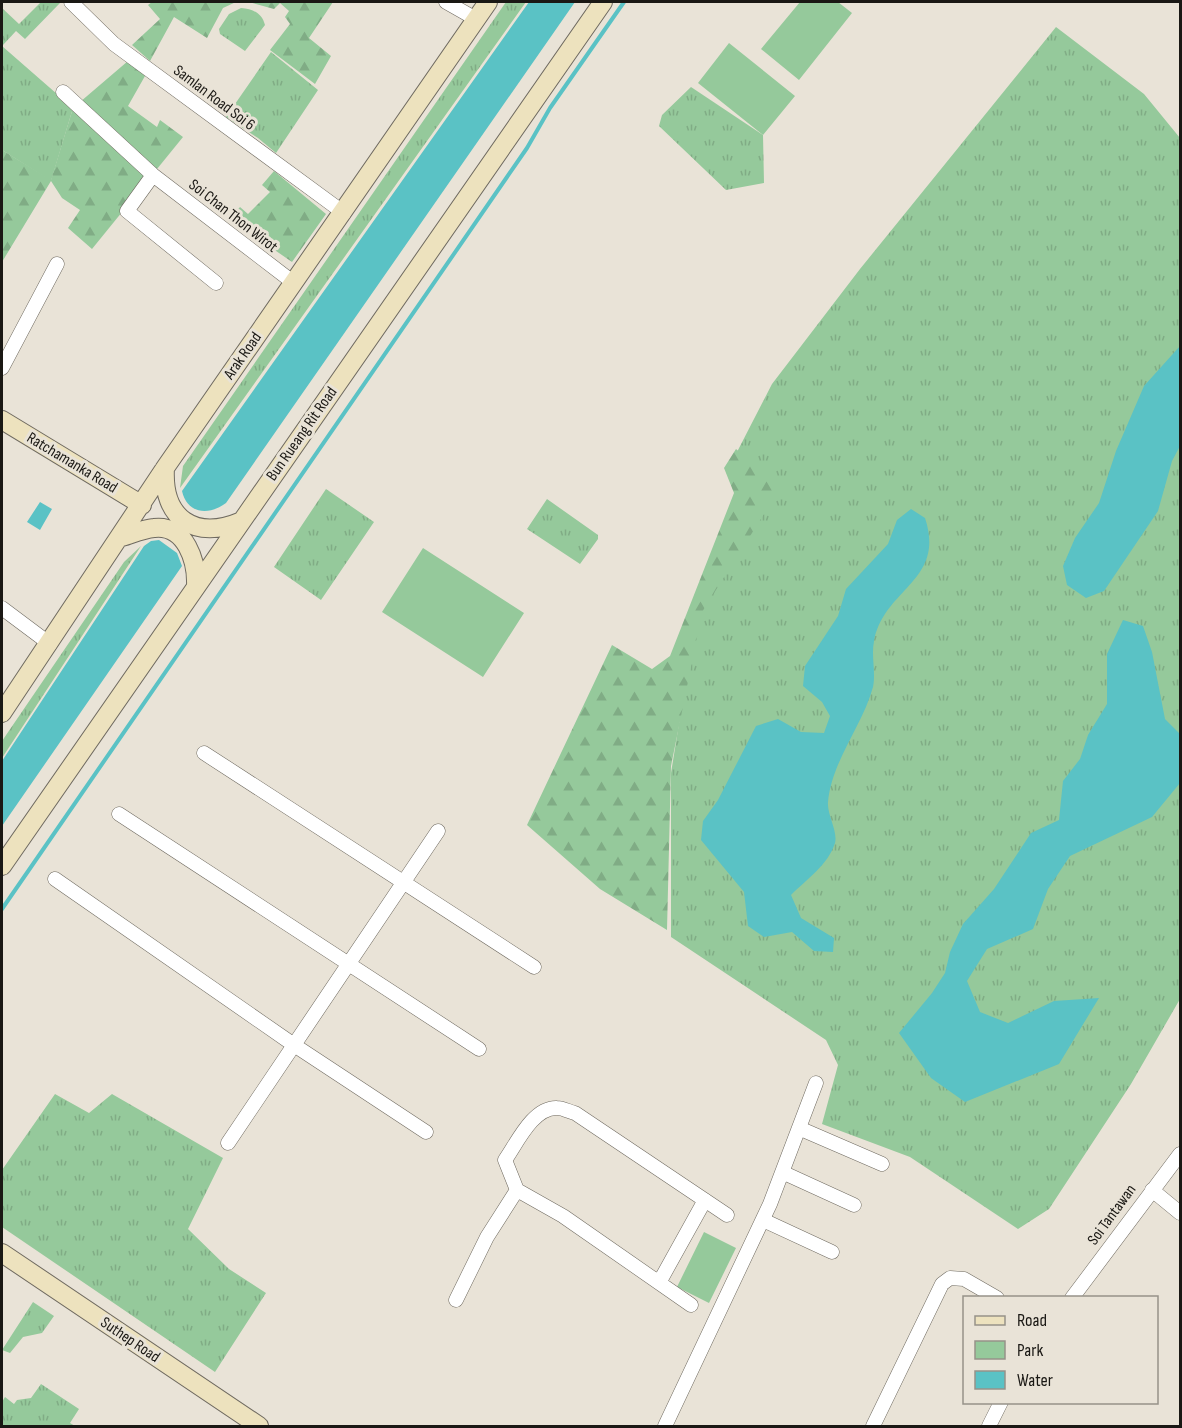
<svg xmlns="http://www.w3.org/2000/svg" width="1182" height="1428" viewBox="0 0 1182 1428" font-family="'Sofia Sans Condensed',sans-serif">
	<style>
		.grass { fill: url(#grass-tufts) }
		.forest { fill: url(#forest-firs) }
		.park { fill: #95c99b }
		.water { fill: #5ac2c5 }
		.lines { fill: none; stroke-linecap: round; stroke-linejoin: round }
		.stream { stroke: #5ac2c5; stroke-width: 4 }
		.street-casing { stroke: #6f6a60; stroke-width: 15 }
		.secondary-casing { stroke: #6f6a60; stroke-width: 20 }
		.street { stroke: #fff; stroke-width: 14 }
		.secondary { stroke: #ede2be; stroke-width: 18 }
		.labels { text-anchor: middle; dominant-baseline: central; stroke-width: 6; stroke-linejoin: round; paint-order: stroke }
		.street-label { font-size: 16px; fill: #1a1814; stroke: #e9e3d7 }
	</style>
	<defs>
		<pattern id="grass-tufts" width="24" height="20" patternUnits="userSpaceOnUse" patternTransform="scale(1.5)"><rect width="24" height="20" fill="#95c99b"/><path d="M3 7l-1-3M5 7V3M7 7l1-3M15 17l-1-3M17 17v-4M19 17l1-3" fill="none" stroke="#80ac85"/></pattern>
		<pattern id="forest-firs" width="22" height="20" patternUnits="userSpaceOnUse" patternTransform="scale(1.5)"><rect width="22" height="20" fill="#95c99b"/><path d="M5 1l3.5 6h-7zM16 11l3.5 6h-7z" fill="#80ac85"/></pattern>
	</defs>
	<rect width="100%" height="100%" fill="#e9e3d7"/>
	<!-- grass -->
	<path class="grass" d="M 41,2 L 60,3 L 25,39 L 16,31 L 3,45 L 2,8 L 19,24 Z
		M 506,2 L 526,2 L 180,488 L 183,466 Z
		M 241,8 C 253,9 262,13 265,25 L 245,51 L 220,34 L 219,29 L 229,14 Z
		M 1056,27 L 1144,94 L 1180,138 L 1180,999 L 1131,1084 L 1049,1209 L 1018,1229 L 910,1157 L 822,1124 L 838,1065 L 826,1040 L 671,937 L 671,773 L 698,606 L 746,523 L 737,452 L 772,384 L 860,269 Z
		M 2,46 L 73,108 L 51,181 L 2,150 Z
		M 271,52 L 318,90 L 276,153 L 258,138 L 226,117 Z
		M 691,87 L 763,135 L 764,183 L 726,190 L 659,126 L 662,115 Z
		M 326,489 L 374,522 L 321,600 L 274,567 Z
		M 547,499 L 598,535 L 598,539 L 580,564 L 527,529 Z
		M 141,546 L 2,758 L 2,741 L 124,562 Z
		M 55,1094 L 89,1113 L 112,1094 L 223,1158 L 188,1229 L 229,1269 L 266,1293 L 215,1372 L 2,1227 L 2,1170 Z
		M 33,1302 L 54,1316 L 42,1333 L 23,1337 L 10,1353 L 2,1350 Z
		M 41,1384 L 79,1409 L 70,1423 L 75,1426 L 2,1426 L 2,1402 L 5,1397 L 14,1404 L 17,1400 L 31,1398 Z"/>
	<!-- forest -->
	<path class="forest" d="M 152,2 L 236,2 L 223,8 L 207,38 L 174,17 L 150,61 L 132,45 L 160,19 L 148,5 Z
		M 249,2 L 333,2 L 309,38 L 331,56 L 315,84 L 270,50 L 290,24 L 285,17 L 289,11 L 280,3 L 274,9 Z
		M 128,61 L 145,76 L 128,106 L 157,127 L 160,120 L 183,137 L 92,249 L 68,228 L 80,210 L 62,198 L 51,181 L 2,262 L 2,150 L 51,180 L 73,108 Z
		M 274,171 L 326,214 L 292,262 L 230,219 L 240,207 L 248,214 L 270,192 L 262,185 Z
		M 736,449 L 781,487 L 702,612 L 671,766 L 667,930 L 600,889 L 527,825 L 612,645 L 652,669 L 670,656 L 734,493 L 724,468 Z"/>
	<!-- park -->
	<path class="park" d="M 800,2 L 838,2 L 852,13 L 799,80 L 761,49 Z
		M 729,43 L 795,96 L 763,135 L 698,83 Z
		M 423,548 L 524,613 L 483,677 L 382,612 Z
		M 704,1232 L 736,1248 L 709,1303 L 677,1287 Z"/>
	<!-- water -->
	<path class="water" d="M 529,2 L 575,2 L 226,503 C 209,516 187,514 182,491 Z
		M 1180,346 L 1180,446 L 1172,461 L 1158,511 L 1104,591 L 1086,598 L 1067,585 L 1063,566 L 1075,538 L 1099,503 L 1116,451 L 1144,386 Z
		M 40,502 L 52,509 L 40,530 L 27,522 Z
		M 911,509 L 925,518 C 946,581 884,588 874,641 C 871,656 876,673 873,687 C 862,727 832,760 828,802 C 827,815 838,831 835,843 C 828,865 807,879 791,895 L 801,918 L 834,938 L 833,952 L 814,951 L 792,932 L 764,937 L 748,926 L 744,892 L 701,840 L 703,821 L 718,800 L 756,726 L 778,719 L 801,732 L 824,733 L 830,716 L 822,702 L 803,686 L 805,666 L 838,616 L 846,589 L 888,544 L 897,520 Z
		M 159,540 L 177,553 L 182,566 L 2,826 L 2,761 L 144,546 L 151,541 Z
		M 1123,620 L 1143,626 L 1152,652 L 1165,719 L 1180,734 L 1180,783 L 1152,817 L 1070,856 L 1048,889 L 1033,929 L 987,949 L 967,981 L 980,1012 L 1008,1023 L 1054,1001 L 1099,998 L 1059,1064 L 965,1102 L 931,1078 L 899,1033 L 932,993 L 945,973 L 950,952 L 963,924 L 994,889 L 1031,833 L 1059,820 L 1063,781 L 1080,759 L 1088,735 L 1107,704 L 1107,654 Z"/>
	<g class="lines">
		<!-- stream -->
		<path class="stream" d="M 2,909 L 527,148 L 550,108 L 624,2"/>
		<defs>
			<path id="street" d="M 71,2 L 114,44 L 344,213
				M 446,2 L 476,19
				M 63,92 L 153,175 L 294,283
				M 153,175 L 127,211 L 216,283
				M 2,368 L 57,264
				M 2,608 L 50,644
				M 204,753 L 534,967
				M 119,814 L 479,1049
				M 55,879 L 294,1045 L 426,1132
				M 801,1129 L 882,1164
				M 228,1143 L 438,831
				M 784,1173 L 854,1205
				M 517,1190 L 563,1216 L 691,1305
				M 1152,1190 L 1180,1213
				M 763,1220 L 832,1252
				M 660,1281 L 705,1200
				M 1072,1298 L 1180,1154
				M 456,1300 L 487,1237 L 517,1190 L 505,1160 C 517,1143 533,1107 557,1108 C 563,1108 570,1112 575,1113 L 727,1215
				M 665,1426 L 770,1204 L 816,1083
				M 873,1426 L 942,1284 L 950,1278 L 964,1279 L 997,1298
				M 989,1426 L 1001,1402"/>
			<path id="secondary" d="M 2,420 L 142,505
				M 165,468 C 162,519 195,541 242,521
				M 122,537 C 132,534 143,529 154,528 C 186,524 197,562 196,586
				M 2,713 L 165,468 L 488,2
				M 2,866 L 603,2
				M 2,1253 L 259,1426"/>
		</defs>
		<!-- street casing -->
		<use href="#street" class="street-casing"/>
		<!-- secondary casing -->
		<use href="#secondary" class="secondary-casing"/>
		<!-- street -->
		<use href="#street" class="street"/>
		<!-- secondary -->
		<use href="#secondary" class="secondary"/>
	</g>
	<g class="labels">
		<!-- street labels -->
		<g class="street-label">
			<text transform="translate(214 98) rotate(37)">Samlan Road Soi 6</text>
			<text transform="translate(233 216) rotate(38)">Soi Chan Thon Wirot</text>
			<text transform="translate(243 356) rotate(-55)">Arak Road</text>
			<text transform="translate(302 434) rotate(-55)">Bun Rueang Rit Road</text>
			<text transform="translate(72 463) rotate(31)">Ratchamanka Road</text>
			<text transform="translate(1112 1215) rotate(-54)">Soi Tantawan</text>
			<text transform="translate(130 1340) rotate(34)">Suthep Road</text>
		</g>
	</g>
	<!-- border -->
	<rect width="1182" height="1428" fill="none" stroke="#1a1814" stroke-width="6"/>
	<!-- legend -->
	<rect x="963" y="1296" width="195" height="108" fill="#e9e3d7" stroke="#969289" stroke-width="1.5"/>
	<rect x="975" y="1316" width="30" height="9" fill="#ede2be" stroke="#969289" stroke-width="1.5"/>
	<text x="1017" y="1326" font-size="18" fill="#1a1814">Road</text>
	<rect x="975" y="1341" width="30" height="18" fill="#95c99b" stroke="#969289" stroke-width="1.5"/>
	<text x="1017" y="1356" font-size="18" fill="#1a1814">Park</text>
	<rect x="975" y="1371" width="30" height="18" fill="#5ac2c5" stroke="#969289" stroke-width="1.5"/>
	<text x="1017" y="1386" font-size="18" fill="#1a1814">Water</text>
</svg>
